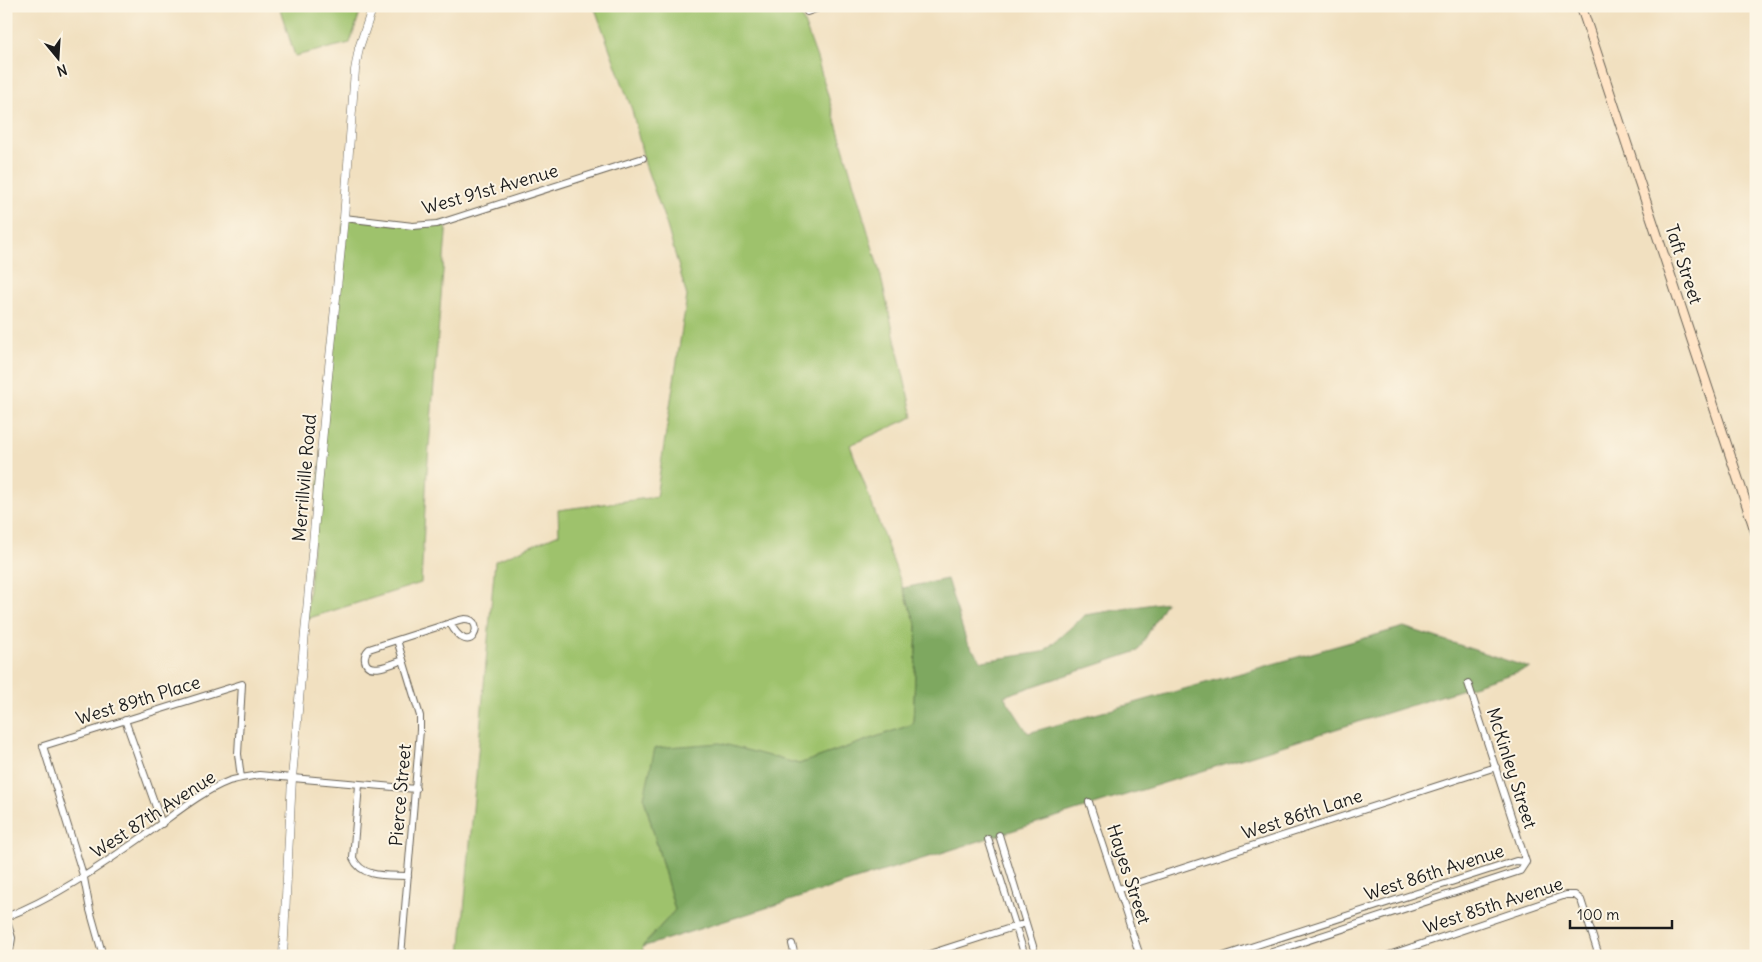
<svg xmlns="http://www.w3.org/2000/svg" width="1762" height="962" viewBox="0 0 1762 962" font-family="Delius,sans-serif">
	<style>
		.green { fill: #9ec26c; stroke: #5d6f44 }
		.forest { fill: #7ea860; stroke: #4d623e }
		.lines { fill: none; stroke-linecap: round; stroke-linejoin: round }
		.minor-casing { stroke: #676155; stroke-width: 8 }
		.tertiary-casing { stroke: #676155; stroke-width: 9 }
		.secondary-casing { stroke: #676155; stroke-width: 11 }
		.minor { stroke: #fff; stroke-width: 6 }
		.tertiary { stroke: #fff; stroke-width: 8 }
		.secondary { stroke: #ffe4c6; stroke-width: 9 }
		.labels { text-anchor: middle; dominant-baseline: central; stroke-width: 4; stroke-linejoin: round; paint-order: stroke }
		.street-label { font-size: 18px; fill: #1c1c1c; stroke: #fcf5e5 }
	</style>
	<rect width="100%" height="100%" fill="#fcf5e5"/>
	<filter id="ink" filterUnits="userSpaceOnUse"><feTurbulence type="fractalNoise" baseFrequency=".02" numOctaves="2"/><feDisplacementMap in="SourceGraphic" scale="10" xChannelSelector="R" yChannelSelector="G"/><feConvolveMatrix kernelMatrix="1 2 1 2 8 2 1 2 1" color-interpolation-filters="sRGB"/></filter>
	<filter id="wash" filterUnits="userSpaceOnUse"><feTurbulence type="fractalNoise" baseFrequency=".0096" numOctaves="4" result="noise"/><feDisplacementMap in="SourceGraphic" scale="20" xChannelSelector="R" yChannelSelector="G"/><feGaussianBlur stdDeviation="1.12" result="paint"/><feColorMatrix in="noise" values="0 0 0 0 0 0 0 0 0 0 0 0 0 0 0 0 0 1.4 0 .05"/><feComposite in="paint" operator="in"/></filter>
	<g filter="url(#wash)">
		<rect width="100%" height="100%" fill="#f1e0c0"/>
		<!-- green -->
		<path class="green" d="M 279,6 L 362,6 L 350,43 L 295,56 Z
			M 594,6 L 798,6 L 817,58 L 880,273 L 913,417 L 850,445 L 917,626 L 913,724 L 799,764 L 720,744 L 644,798 L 675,910 L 642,947 L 645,956 L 460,956 L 495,561 L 559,534 L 558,510 L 656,497 L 687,296 L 667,226 L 645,164 L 632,110 Z
			M 344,218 L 413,226 L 447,221 L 427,472 L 421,583 L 306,619 Z"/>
		<!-- forest -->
		<path class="forest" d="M 947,579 L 967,643 L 982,661 L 1043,652 L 1085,615 L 1166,602 L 1138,651 L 1004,696 L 1028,733 L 1404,627 L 1530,668 L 642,947 L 675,910 L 644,798 L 655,748 L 720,743 L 799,764 L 913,724 L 917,626 L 903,588 Z"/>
	</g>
	<g filter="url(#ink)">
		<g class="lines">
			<defs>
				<path id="minor" d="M 807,12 L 824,6
					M 344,218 L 413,226 L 437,224 L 643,158
					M 397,640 L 420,716 L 420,730 L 401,956
					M 403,660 C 394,663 367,676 365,660 C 364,655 366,652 369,649 L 450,623 C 471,662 487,619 465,619 C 461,619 454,622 450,623
					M 1468,683 L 1526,862
					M 125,720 L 162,824
					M 359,785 L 353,858 C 362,879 389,875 408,876
					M 1089,802 L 1140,956
					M 999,835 L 1036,956
					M 988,839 L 1025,956
					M 1118,889 L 1496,767
					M 6,917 C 57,897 100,866 145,835 C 171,817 200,792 229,781 C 239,778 249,777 259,775 L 416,789
					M 6,918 L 12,938 L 9,956
					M 792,944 L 795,956
					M 103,956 L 90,910 L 84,878 L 43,746 L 242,684 L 238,754 L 241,778
					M 923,956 L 1026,923
					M 1223,956 L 1516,861 L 1526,862
					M 1260,956 L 1520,871 L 1526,862
					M 1386,956 L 1566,895 L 1575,895 L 1581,900 L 1599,956"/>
				<path id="tertiary" d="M 283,956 L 292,778 L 327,387 L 344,218 L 355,70 L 359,48 L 373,6"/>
				<path id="secondary" d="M 1581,6 L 1756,533"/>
			</defs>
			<!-- minor casing -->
			<use href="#minor" class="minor-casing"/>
			<!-- tertiary casing -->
			<use href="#tertiary" class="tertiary-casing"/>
			<!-- secondary casing -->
			<use href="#secondary" class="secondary-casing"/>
			<!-- minor -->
			<use href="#minor" class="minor"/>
			<!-- tertiary -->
			<use href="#tertiary" class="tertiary"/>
			<!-- secondary -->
			<use href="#secondary" class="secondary"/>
		</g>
	</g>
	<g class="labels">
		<!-- street labels -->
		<g class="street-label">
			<text transform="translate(490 189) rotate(-16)">West 91st Avenue</text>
			<text transform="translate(1684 264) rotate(72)">Taft Street</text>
			<text transform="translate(304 478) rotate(-85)">Merrillville Road</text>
			<text transform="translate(138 700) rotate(-17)">West 89th Place</text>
			<text transform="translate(1512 768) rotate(72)">McKinley Street</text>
			<text transform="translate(400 795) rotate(-85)">Pierce Street</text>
			<text transform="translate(153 814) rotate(-33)">West 87th Avenue</text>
			<text transform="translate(1302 814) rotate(-18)">West 86th Lane</text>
			<text transform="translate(1434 872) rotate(-18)">West 86th Avenue</text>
			<text transform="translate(1129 874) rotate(72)">Hayes Street</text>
			<text transform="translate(1493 905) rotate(-18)">West 85th Avenue</text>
		</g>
	</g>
	<!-- margin -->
	<rect width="1762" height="962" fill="none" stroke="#fcf5e5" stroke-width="25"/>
	<!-- north arrow -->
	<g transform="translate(58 58) rotate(162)" stroke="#fcf5e5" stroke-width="4" paint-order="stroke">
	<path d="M0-4L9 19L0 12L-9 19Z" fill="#1c1c1c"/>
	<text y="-8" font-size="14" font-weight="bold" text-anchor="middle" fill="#1c1c1c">N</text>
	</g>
	<!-- scale -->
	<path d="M1570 920v8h102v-8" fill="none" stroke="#1c1c1c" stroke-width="2.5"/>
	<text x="1577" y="920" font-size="15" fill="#1c1c1c" stroke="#fcf5e5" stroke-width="4" paint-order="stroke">100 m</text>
</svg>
